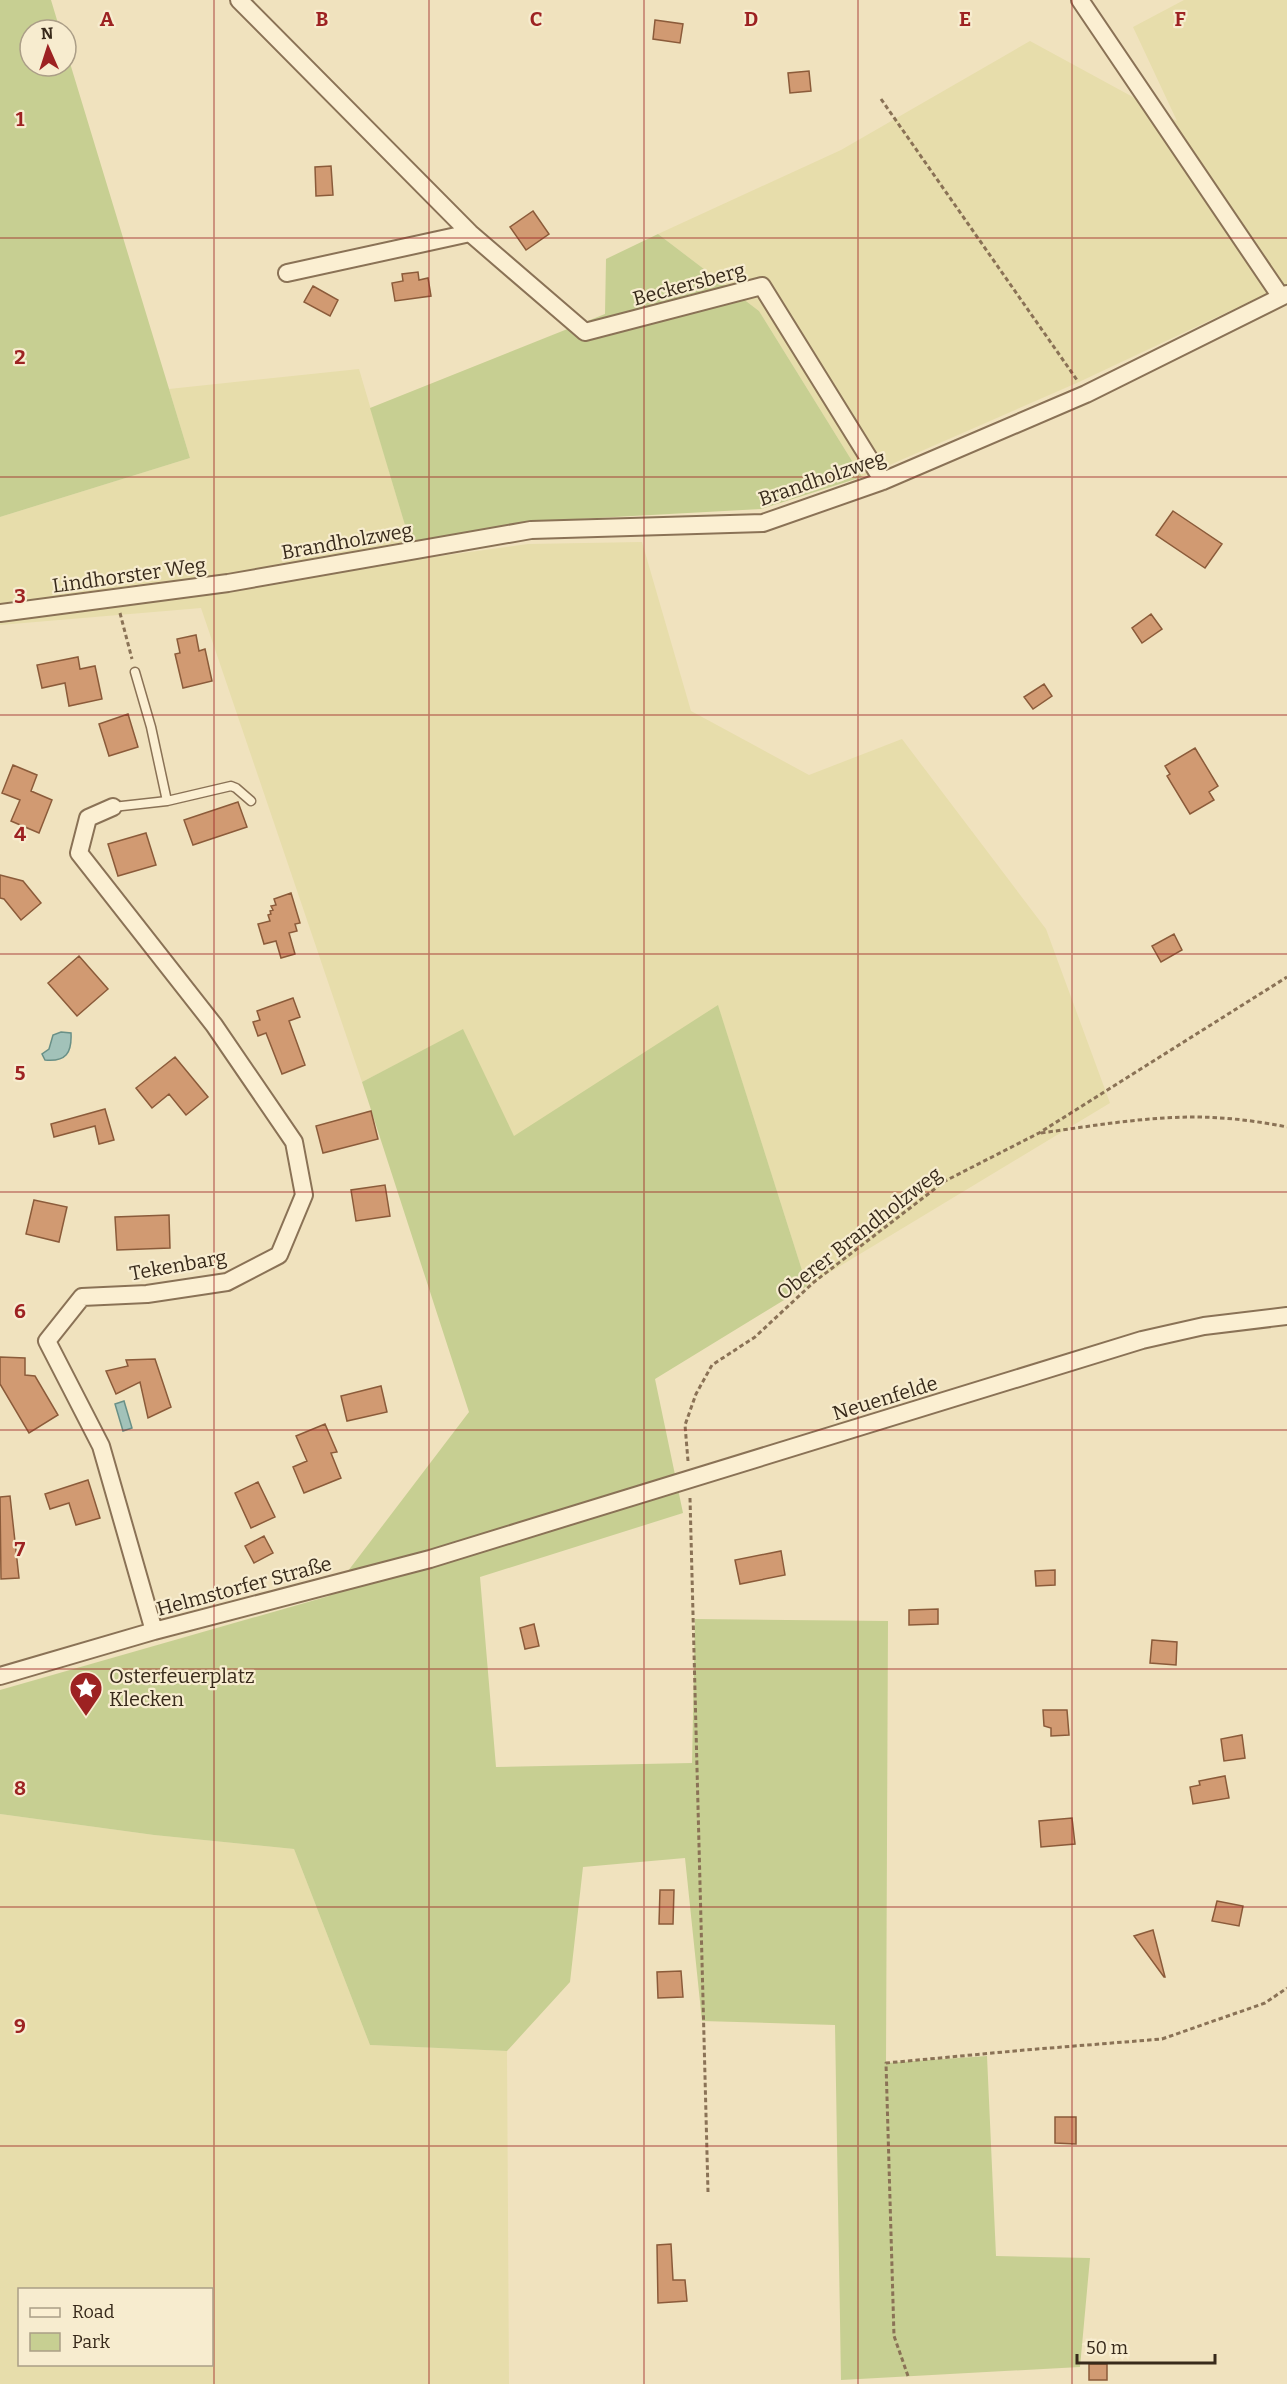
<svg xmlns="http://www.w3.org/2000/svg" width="1287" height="2384" viewBox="0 0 1287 2384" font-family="Bitter,serif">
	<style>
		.farmland { fill: #e7ddab; fill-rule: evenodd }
		.green { fill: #c7cf92 }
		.water { fill: #a2c2b9; stroke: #699087; stroke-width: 1.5 }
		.building { fill: #d19a72; stroke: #8b5b3a; stroke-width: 1.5 }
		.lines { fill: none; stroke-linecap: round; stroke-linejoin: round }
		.service-casing { stroke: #8a7256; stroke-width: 11 }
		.minor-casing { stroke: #8a7256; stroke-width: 20 }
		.path { stroke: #8a7256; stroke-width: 3; stroke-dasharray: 4.5 3; stroke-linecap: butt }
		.service { stroke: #fbefd2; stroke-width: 8 }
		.minor { stroke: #fbefd2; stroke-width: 16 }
		.grid { fill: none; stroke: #9d2222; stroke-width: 1.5; stroke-opacity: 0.55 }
		.labels { text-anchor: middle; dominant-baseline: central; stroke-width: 4.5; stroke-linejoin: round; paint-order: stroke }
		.street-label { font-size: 20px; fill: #382a1b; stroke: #f7eccf }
		.poi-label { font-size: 20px; fill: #382a1b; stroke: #f7eccf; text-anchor: start }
		.grid-label { font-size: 20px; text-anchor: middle; font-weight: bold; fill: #9d2222; stroke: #f7eccf; stroke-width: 4.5; stroke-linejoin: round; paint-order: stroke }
	</style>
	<rect width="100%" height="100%" fill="#f0e2be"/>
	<!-- farmland -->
	<path class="farmland" d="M 1184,0 L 1287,0 L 1287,284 L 1079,382 L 862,477 L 759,311 L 658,234 L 841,150 L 1030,41 L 1177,121 L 1133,27 Z
		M 359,369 L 410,542 L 419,559 L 528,544 L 642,542 L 691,711 L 809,775 L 902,739 L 1046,929 L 1110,1103 L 807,1286 L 718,1006 L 514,1137 L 463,1030 L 362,1082 L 201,608 L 0,625 L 0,517 L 190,458 L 169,389 Z
		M 0,1814 L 154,1835 L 294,1849 L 370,2045 L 507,2051 L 509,2384 L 0,2384 ZM 20,2290 L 212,2290 L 212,2364 L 20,2364 Z"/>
	<!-- green -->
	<path class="green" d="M 0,0 L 51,0 L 60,30 L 30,30 L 30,66 L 66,66 L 66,50 L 190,458 L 0,517 Z
		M 658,234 L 759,311 L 862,477 L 761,509 L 541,521 L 410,542 L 370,408 L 605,314 L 606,259 Z
		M 718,1005 L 807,1286 L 655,1379 L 683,1513 L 480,1577 L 496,1767 L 692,1763 L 695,1619 L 888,1621 L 886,2063 L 987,2056 L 996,2256 L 1090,2258 L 1080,2367 L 841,2380 L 835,2025 L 702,2021 L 685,1858 L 583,1867 L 570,1982 L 507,2051 L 370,2045 L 294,1849 L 154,1835 L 0,1814 L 0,1690 L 329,1596 L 469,1412 L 362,1082 L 463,1029 L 514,1136 Z"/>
	<!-- water -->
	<path class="water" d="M 61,1032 L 71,1033 C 72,1053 66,1062 45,1060 L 42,1054 L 49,1049 L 53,1035 Z
		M 124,1401 L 132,1428 L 123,1431 L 115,1404 Z"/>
	<!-- building -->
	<path class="building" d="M 655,20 L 683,24 L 680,43 L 653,39 Z
		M 809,71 L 811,91 L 790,93 L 788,73 Z
		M 331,166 L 333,195 L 316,196 L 315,167 Z
		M 533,211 L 549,234 L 526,250 L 510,227 Z
		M 418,272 L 419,280 L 428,278 L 431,296 L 395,301 L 392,283 L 403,281 L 402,274 Z
		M 313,286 L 338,300 L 330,316 L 304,302 Z
		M 1173,511 L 1222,544 L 1205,568 L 1156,535 Z
		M 1151,614 L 1162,629 L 1142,643 L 1132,628 Z
		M 196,635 L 199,651 L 205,649 L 212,681 L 183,688 L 175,654 L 180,653 L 177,639 Z
		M 78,657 L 80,669 L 95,666 L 102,699 L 69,706 L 65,683 L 42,688 L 37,665 Z
		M 1044,684 L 1052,696 L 1033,709 L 1024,697 Z
		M 128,714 L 138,747 L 109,756 L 99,724 Z
		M 1195,748 L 1218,786 L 1209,792 L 1214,800 L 1190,814 L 1167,776 L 1170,774 L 1165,766 Z
		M 13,765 L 37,775 L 31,791 L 52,800 L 39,833 L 11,821 L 20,800 L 2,793 Z
		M 238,802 L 247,827 L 193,845 L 184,820 Z
		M 146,833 L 156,865 L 118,876 L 108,844 Z
		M 0,875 L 23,881 L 41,903 L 21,920 L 4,899 L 0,898 Z
		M 291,893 L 300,923 L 295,924 L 297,931 L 289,933 L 295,954 L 281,958 L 276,941 L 264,944 L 258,924 L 270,921 L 268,915 L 271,914 L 270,911 L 273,910 L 271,906 L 276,905 L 274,899 Z
		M 1174,934 L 1182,950 L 1161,962 L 1152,946 Z
		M 79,956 L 108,989 L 77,1016 L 48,983 Z
		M 293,998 L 300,1017 L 289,1021 L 305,1065 L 282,1074 L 266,1033 L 258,1036 L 253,1022 L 260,1020 L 257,1011 Z
		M 175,1057 L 208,1097 L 186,1115 L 169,1094 L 152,1108 L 136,1088 Z
		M 105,1109 L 114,1140 L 99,1144 L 95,1126 L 54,1137 L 51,1124 Z
		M 371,1111 L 378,1139 L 323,1153 L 316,1126 Z
		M 385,1185 L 390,1216 L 356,1221 L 351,1190 Z
		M 34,1200 L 67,1207 L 59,1242 L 26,1234 Z
		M 169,1215 L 170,1248 L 117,1250 L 115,1217 Z
		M 0,1357 L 25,1358 L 25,1375 L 35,1376 L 58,1415 L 29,1433 L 0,1384 Z
		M 155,1359 L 171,1407 L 148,1418 L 140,1382 L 116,1394 L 106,1371 L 128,1366 L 126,1360 Z
		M 381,1386 L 387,1412 L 347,1421 L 341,1396 Z
		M 325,1424 L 337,1452 L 331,1453 L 341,1478 L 304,1493 L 293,1467 L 307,1461 L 296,1436 Z
		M 88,1480 L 100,1518 L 76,1525 L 69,1503 L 50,1509 L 45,1494 Z
		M 258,1482 L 275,1517 L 251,1528 L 235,1493 Z
		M 10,1496 L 19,1578 L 1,1579 L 0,1497 Z
		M 264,1536 L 273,1553 L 254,1563 L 245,1546 Z
		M 781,1551 L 785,1575 L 740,1584 L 735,1560 Z
		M 1055,1570 L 1055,1585 L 1036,1586 L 1035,1571 Z
		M 938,1609 L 938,1624 L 909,1625 L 909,1610 Z
		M 534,1624 L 539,1646 L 525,1649 L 520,1628 Z
		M 1152,1640 L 1177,1642 L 1176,1665 L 1150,1663 Z
		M 1043,1710 L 1067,1710 L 1069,1735 L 1051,1736 L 1051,1728 L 1044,1726 Z
		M 1242,1735 L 1245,1758 L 1224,1761 L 1221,1739 Z
		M 1225,1776 L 1229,1798 L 1193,1804 L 1190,1787 L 1200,1785 L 1199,1781 Z
		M 1072,1818 L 1075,1844 L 1041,1847 L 1039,1821 Z
		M 660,1890 L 674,1890 L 673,1924 L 659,1924 Z
		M 1217,1901 L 1243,1906 L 1239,1926 L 1212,1921 Z
		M 1153,1930 L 1165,1977 L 1164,1977 L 1134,1936 Z
		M 681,1971 L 683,1997 L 658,1998 L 657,1972 Z
		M 1055,2117 L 1076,2117 L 1076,2144 L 1055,2143 Z
		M 671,2244 L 673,2280 L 685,2280 L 687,2301 L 658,2303 L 657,2245 Z
		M 1089,2364 L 1107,2364 L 1107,2380 L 1089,2380 Z"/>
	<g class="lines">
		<defs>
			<path id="service" d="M 135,672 L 151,727 L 167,801
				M 113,807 L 167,801 L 231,786 L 236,788 L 251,801"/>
			<path id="minor" d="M 239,0 L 470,233 L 585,332 L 762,286 L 883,481
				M 1080,0 L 1281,297
				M 287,273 L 470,233
				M 0,613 L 228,583 L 531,530 L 763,523 L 883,481 L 1086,394 L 1287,294
				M 113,807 L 88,818 L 79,853 L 214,1025 L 294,1142 L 304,1195 L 279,1255 L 227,1282 L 147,1294 L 82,1297 L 47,1341 L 101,1446 L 154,1631
				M 0,1676 L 154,1631 L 430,1559 L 1142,1340 L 1204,1326 L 1287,1316"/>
		</defs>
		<!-- service casing -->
		<use href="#service" class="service-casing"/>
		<!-- minor casing -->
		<use href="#minor" class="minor-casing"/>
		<!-- path -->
		<path class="path" d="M 881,99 L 1077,380
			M 120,613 L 132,659
			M 1041,1133 C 1092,1126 1143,1117 1194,1117 C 1225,1117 1257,1121 1287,1127
			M 688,1461 L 685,1425 L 696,1394 L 712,1365 L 755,1337 L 814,1282 L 945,1181 L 1039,1133 L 1287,977
			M 690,1498 L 708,2192
			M 908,2376 L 894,2336 L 886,2063 L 1025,2050 L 1162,2039 L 1265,2003 L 1287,1988"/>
		<!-- service -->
		<use href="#service" class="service"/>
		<!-- minor -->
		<use href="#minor" class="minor"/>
	</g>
	<!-- grid -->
	<path class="grid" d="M 214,0 L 214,2384M 429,0 L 429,2384M 644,0 L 644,2384M 858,0 L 858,2384M 1072,0 L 1072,2384M 0,238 L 1287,238M 0,477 L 1287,477M 0,715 L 1287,715M 0,954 L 1287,954M 0,1192 L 1287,1192M 0,1430 L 1287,1430M 0,1669 L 1287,1669M 0,1907 L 1287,1907M 0,2146 L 1287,2146"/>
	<!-- icons -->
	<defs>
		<symbol id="sight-pin" viewBox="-11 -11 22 30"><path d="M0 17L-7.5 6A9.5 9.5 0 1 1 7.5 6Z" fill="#9d2222" stroke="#f7eccf"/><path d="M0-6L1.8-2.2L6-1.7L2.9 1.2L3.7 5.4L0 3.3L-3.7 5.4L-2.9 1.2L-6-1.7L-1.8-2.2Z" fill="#fff"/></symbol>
	</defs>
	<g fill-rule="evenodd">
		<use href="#sight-pin" x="67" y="1669" width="38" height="52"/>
	</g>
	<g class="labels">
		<!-- street labels -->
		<g class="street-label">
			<text transform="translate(689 284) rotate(-15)">Beckersberg</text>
			<text transform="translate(822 478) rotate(-19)">Brandholzweg</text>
			<text transform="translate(347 541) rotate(-10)">Brandholzweg</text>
			<text transform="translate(129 575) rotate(-8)">Lindhorster Weg</text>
			<text transform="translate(859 1233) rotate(-38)">Oberer Brandholzweg</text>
			<text transform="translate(178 1265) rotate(-10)">Tekenbarg</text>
			<text transform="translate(885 1398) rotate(-17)">Neuenfelde</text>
			<text transform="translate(244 1586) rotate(-15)">Helmstorfer Straße</text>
		</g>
		<!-- poi labels -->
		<g class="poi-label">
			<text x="109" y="1676">Osterfeuerplatz<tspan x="109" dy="23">Klecken</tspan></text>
		</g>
	</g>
	<g class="grid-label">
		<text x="107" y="26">A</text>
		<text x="322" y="26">B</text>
		<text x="536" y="26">C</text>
		<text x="751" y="26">D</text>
		<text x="965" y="26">E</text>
		<text x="1180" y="26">F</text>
		<text x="20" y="126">1</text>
		<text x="20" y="364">2</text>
		<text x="20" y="603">3</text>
		<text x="20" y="841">4</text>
		<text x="20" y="1080">5</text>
		<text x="20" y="1318">6</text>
		<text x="20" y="1556">7</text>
		<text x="20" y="1795">8</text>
		<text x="20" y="2033">9</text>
	</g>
	<!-- legend -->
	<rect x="18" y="2288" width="195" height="78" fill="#f7eccf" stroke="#ab9e87" stroke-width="1.5"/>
	<rect x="30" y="2308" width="30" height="9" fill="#fbefd2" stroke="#ab9e87" stroke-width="1.5"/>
	<text x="72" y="2318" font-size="18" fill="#382a1b">Road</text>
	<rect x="30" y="2333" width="30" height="18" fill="#c7cf92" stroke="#ab9e87" stroke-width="1.5"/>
	<text x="72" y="2348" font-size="18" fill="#382a1b">Park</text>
	<!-- north arrow -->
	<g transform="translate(48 48) rotate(357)"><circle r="28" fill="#f7eccf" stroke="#ab9e87" stroke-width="1.5"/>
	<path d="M0-4.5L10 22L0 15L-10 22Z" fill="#9d2222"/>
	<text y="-9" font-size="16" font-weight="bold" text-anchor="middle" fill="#382a1b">N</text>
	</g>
	<!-- scale -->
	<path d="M1077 2354v9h138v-9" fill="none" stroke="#382a1b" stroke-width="3"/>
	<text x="1086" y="2354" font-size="18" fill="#382a1b" stroke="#f7eccf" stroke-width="4.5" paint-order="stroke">50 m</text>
</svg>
